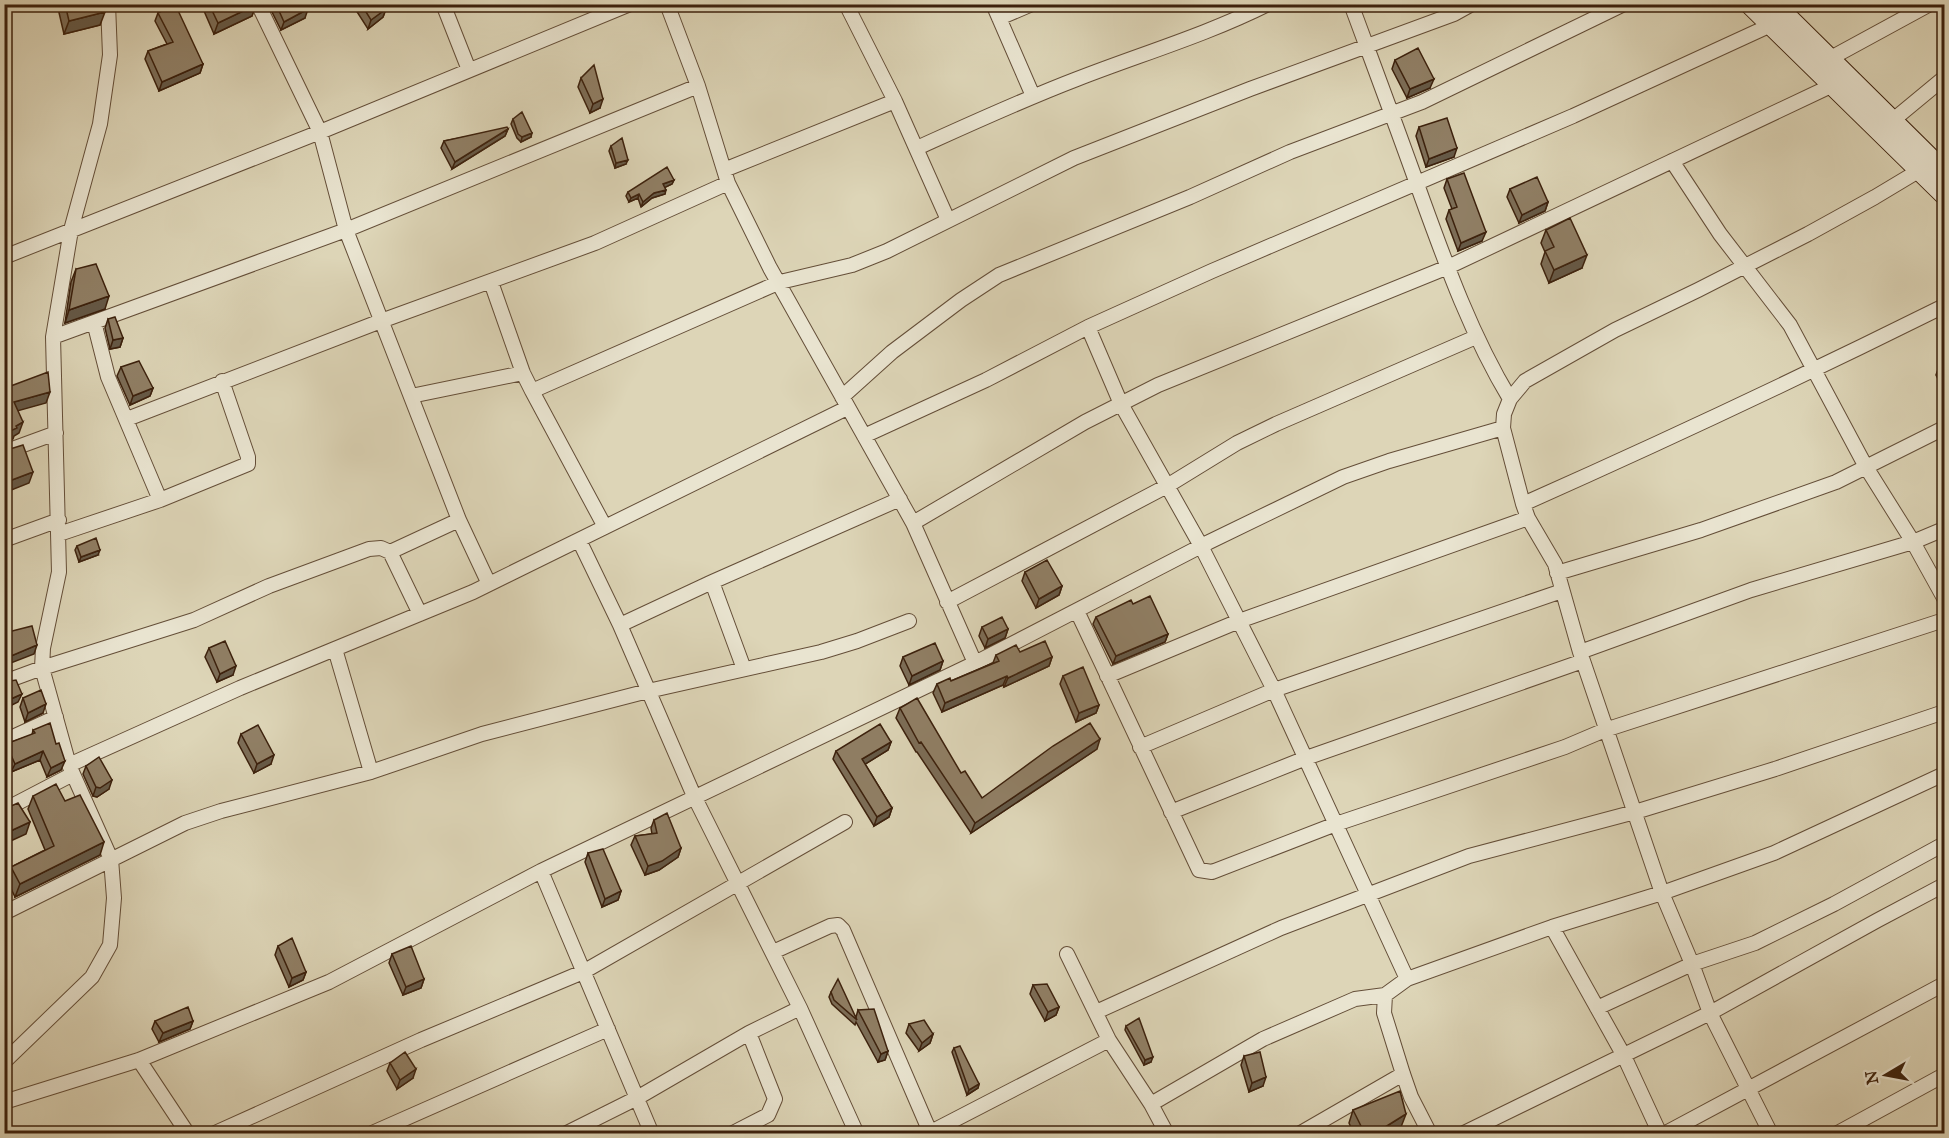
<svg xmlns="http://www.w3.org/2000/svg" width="1949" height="1138" viewBox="0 0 1949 1138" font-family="'IM FELL Great Primer',serif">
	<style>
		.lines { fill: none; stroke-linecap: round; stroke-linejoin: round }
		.minor-casing { stroke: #644e38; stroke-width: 16 }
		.secondary-casing { stroke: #3c210d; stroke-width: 22 }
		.minor { stroke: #e9e4d0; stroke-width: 14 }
		.secondary { stroke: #e9e4d0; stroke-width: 20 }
		.wall { fill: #7c6d57; stroke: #3c210d; stroke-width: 1.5 }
		.shaded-wall { fill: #655947; stroke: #3c210d; stroke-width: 1.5 }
		.building { fill: #907f65; stroke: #3c210d; stroke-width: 1.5 }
	</style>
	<rect width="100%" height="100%" fill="#ddd5b7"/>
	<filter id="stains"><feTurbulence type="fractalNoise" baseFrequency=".00333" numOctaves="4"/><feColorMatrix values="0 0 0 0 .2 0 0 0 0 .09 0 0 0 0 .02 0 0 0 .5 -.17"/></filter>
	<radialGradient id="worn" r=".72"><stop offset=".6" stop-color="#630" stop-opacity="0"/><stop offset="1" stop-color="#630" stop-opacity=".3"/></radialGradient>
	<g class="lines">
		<defs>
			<path id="minor" d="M 258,4 L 320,132 L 346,230 L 459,520
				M 443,4 L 469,70
				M 667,4 L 698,86 L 728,183 L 770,268 L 913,523 L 975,663
				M 846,4 L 895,101 L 948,220
				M 993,4 L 1033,96
				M 1351,4 C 1375,69 1399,133 1422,198 C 1447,267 1472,336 1510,399
				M 999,18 L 1032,4
				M 1829,59 L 1930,4
				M 1892,121 L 1944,78
				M 917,148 C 970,124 1022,100 1077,79 C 1141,54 1206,35 1268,4
				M 1672,161 L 1720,234 L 1790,325 L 1866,467 L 1913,542 L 1944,598
				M 724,170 L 895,101
				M 4,257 L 320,132 L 630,4
				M 491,282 L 523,373 L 532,391 L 605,527
				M 94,322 L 108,377 L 160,500
				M 1088,327 L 1121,404 L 1201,546 L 1274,690 L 1407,979
				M 53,337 L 346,230 L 698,86
				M 532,391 L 780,282 L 852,265 L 887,251 L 1074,158 L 1250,89 L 1454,14 L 1472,4
				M 411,396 L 523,373
				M 842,397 L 892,352 L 961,300 L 999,275 L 1190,197 L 1290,152 L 1422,102 L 1624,4
				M 127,419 L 381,321 L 595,243 L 728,183
				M 864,436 L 986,380 L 1088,327 L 1212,271 L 1573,116 L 1771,25
				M 4,452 L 56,433
				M 1523,504 C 1665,441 1805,375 1944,306
				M 913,523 L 1085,422 L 1158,385 L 1448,267 L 1833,85
				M 59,534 L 160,500 L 248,464 L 248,457 L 222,381
				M 4,540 L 59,520
				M 579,540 L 620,625 L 694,796 L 800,1008 L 857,1134
				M 390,552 L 459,520 L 489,584
				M 1557,573 L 1701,530 L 1836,482 L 1944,428
				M 712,582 L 744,669
				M 947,602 L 1167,486 L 1237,443 L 1276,424 L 1476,337
				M 1077,611 L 1199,870 L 1212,872 L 1336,824 L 1565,747 L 1605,730 L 1944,620
				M 620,625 L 712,582 L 900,499
				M 335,649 L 371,772
				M 1580,652 L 1751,590 L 1913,542 L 1944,529
				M 1107,676 L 1239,621 L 1528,518
				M 4,682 L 42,668 L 194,620 L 269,586 L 369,549 L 381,548 L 390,552 L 420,614
				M 4,741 L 56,717
				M 1140,747 L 1274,690 L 1562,591
				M 69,765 L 240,688 L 473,592 L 847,408
				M 4,810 L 73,774
				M 1171,812 L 1306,758 L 1583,661
				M 541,871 L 652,1134
				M 4,913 L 185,823 L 221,811 L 371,772 L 482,734 L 648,691 L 821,652 L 857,641 L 909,621
				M 1552,927 L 1624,1056 L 1660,1134
				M 773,952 L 830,926 L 838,925 L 843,930 L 930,1132
				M 1067,954 L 1109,1040 L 1151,1104 L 1167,1134
				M 1385,995 L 1384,1013 L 1403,1074 L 1411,1097 L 1430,1134
				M 1597,1008 L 1692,964 L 1755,943 L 1834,904 L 1944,844
				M 1096,1012 L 1281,928 L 1469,856 L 1635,812 L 1775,769 L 1944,712
				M 139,1060 L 188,1134
				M 4,1062 L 92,977 L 110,945 L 114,898 L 111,859 L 69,765 L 42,668 L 43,648 L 59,572 L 53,337 L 71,230 L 100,124 L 110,55 L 108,4
				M 4,1102 L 139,1060 L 329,982 L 541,871 L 975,663 L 1209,542 L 1343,477 L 1389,461 L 1503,428
				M 1151,1104 L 1263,1039 L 1355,999 L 1385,995 L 1407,979 L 1552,927 L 1662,893 L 1774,853 L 1944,774
				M 213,1134 L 421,1040 L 583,972 L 845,822
				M 370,1134 L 608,1029
				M 565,1134 L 637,1098 L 749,1033 L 800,1008
				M 731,1134 L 768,1115 L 775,1099 L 749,1033
				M 927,1134 L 1109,1040
				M 1299,1134 L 1403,1074
				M 1462,1134 L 1710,1013 L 1878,920 L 1944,885
				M 1664,1134 L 1944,984
				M 1771,1134 L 1710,1013 L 1692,964 L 1662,893 L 1580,652 L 1555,564 L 1528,518 L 1523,504 L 1503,428 L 1504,414 L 1510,399 L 1525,381 L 1615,330 L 1698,290 L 1808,234 L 1875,197 L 1920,170
				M 1836,1134 L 1944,1075"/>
			<path id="secondary" d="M 1750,4 L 1944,194
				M 1774,4 L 1944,172"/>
		</defs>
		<!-- minor casing -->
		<use href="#minor" class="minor-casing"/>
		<!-- secondary casing -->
		<use href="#secondary" class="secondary-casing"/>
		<!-- minor -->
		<use href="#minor" class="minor"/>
		<!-- secondary -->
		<use href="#secondary" class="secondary"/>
	</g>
	<!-- wall -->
	<path class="wall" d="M 57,4 L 104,4 L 100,25 L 64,34 Z
		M 201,4 L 255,4 L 252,16 L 214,34 Z
		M 268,4 L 305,4 L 305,18 L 281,30 Z
		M 352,4 L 385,4 L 386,9 L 383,17 L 368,29 Z
		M 158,13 L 203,64 L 200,73 L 159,91 L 145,59 L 148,51 L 167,44 L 155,21 Z
		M 1395,60 L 1430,88 L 1407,98 L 1392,69 Z
		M 581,78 L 600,108 L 590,113 L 578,87 Z
		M 513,119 L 531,137 L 521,142 L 517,138 L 511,124 Z
		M 1419,127 L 1454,157 L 1426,167 L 1416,136 Z
		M 508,129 L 505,136 L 452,169 L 441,148 L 444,141 Z
		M 611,146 L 626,164 L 615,168 L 609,151 Z
		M 1447,179 L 1482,241 L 1458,251 L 1446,219 L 1449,210 L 1452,209 L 1444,188 Z
		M 674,180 L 672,184 L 665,187 L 665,194 L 652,198 L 641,207 L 638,198 L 629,202 L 626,196 L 628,192 Z
		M 1510,189 L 1548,202 L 1545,211 L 1519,223 L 1507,197 Z
		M 1546,230 L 1582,268 L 1549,283 L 1541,264 L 1545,252 L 1541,243 Z
		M 76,269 L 105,309 L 65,323 L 71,282 Z
		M 108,319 L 123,338 L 120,347 L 110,349 L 105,328 Z
		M 1944,361 L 1944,391 L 1936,375 L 1940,364 Z
		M 121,367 L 153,388 L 150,396 L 130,405 L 117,376 Z
		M 77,546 L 98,555 L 79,562 L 75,550 Z
		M 1025,572 L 1062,586 L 1059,595 L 1036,608 L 1022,581 Z
		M 1133,604 L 1168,634 L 1165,642 L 1113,664 L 1093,624 L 1096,617 Z
		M 982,627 L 1008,629 L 1005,638 L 985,648 L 979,636 Z
		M 209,648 L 233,675 L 217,682 L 205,657 Z
		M 1020,652 L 1052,657 L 1049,666 L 1004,687 L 1003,685 L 942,712 L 933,693 L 937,684 L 951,681 L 993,663 L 996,655 Z
		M 903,657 L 943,661 L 940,670 L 909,685 L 900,666 Z
		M 1063,676 L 1099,705 L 1096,713 L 1076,722 L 1060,684 Z
		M 23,698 L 43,713 L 25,722 L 20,707 Z
		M 900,708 L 961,773 L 982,798 L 1097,749 L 971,833 L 917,752 L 916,752 L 896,718 Z
		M 33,730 L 61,770 L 47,777 L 40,760 L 11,772 L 4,757 L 4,747 L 6,744 L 32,735 Z
		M 241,734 L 271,764 L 254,773 L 238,743 Z
		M 891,742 L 888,750 L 865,764 L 892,808 L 889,817 L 874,826 L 833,759 L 836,751 Z
		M 86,766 L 109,789 L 97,797 L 93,796 L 83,774 Z
		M 33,796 L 65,801 L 100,855 L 15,897 L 7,880 L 11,867 L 45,850 L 28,809 Z
		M 654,820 L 681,848 L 678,857 L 659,870 L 645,875 L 631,845 L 635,836 L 652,834 L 651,828 Z
		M 588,853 L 621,891 L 618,900 L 602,907 L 585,862 Z
		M 278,946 L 306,972 L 303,980 L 289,987 L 275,955 Z
		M 392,954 L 424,979 L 421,988 L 403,995 L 389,963 Z
		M 1033,985 L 1059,1007 L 1056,1015 L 1045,1021 L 1030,994 Z
		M 831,992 L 856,1017 L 858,1010 L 888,1051 L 885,1060 L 878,1062 L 856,1022 L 855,1025 L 832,1004 L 829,997 Z
		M 155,1021 L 193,1021 L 190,1029 L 159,1042 L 152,1029 Z
		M 909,1024 L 933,1034 L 930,1043 L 919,1051 L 906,1033 Z
		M 1126,1026 L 1151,1062 L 1144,1065 L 1125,1030 Z
		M 954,1048 L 979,1084 L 978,1088 L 967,1095 L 952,1052 Z
		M 1244,1056 L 1263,1086 L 1249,1092 L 1241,1065 Z
		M 390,1063 L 413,1078 L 397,1089 L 387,1071 Z
		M 1353,1110 L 1401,1127 L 1391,1134 L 1354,1134 L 1349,1123 Z"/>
	<!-- shaded-wall -->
	<path class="shaded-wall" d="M 256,5 L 252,16 L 214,34 L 218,23 Z
		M 308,9 L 305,18 L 281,30 L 284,22 Z
		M 386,9 L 383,17 L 368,29 L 371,20 Z
		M 105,12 L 100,25 L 64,34 L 69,21 Z
		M 203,64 L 200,73 L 159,91 L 162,82 Z
		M 1434,79 L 1430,88 L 1407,98 L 1410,89 Z
		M 603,99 L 600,108 L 590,113 L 593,104 Z
		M 508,129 L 505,136 L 452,169 L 455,162 Z
		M 532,133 L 531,137 L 521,142 L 522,137 Z
		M 1457,148 L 1454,157 L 1426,167 L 1429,159 Z
		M 628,160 L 626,164 L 615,168 L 616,163 Z
		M 674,180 L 672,184 L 662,189 L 663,184 Z
		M 666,190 L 665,194 L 652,198 L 641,207 L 643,202 L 654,193 Z
		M 639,194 L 638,198 L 629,202 L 631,198 Z
		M 1548,202 L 1545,211 L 1519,223 L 1522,215 Z
		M 1486,232 L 1482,241 L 1458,251 L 1461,243 Z
		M 1587,255 L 1582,268 L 1549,283 L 1554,270 Z
		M 109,296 L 105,309 L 65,323 L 69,310 Z
		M 123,338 L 120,347 L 110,349 L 113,340 Z
		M 153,388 L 150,396 L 130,405 L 133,396 Z
		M 50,392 L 46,403 L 10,413 L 14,402 Z
		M 23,422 L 19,433 L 14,436 L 13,439 L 4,443 L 4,434 L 16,426 Z
		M 33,472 L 29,483 L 4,493 L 4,483 Z
		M 100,550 L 98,555 L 79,562 L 81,557 Z
		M 1062,586 L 1059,595 L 1036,608 L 1039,599 Z
		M 1008,629 L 1005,638 L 985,648 L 988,639 Z
		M 1168,634 L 1165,642 L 1113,664 L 1116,656 Z
		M 37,645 L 34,654 L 8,664 L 4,672 L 4,663 L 6,658 Z
		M 1052,657 L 1049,666 L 1004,687 L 1008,678 Z
		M 943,661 L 940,670 L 909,685 L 912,676 Z
		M 236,666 L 233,675 L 217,682 L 220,674 Z
		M 1007,676 L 1003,685 L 942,712 L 945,703 Z
		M 22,694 L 18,702 L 4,709 L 4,702 Z
		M 46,704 L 43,713 L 25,722 L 28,713 Z
		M 1099,705 L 1096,713 L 1076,722 L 1079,713 Z
		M 1100,739 L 1097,749 L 971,833 L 975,823 Z
		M 891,742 L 888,750 L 859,768 L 862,759 Z
		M 43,751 L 40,760 L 11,772 L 15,764 Z
		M 274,755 L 271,764 L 254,773 L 257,764 Z
		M 65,761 L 61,770 L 47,777 L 51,768 Z
		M 112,780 L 109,789 L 97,797 L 93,796 L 96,787 Z
		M 8,788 L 4,798 L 4,791 Z
		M 892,808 L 889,817 L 874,826 L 877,817 Z
		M 30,822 L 26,834 L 4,844 L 4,834 Z
		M 104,842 L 100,855 L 15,897 L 20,884 Z
		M 681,848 L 678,857 L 659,870 L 645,875 L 648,866 Z
		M 621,891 L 618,900 L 602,907 L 605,899 Z
		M 306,972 L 303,980 L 289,987 L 292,978 Z
		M 424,979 L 421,988 L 403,995 L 406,987 Z
		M 1059,1007 L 1056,1015 L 1045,1021 L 1048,1012 Z
		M 193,1021 L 190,1029 L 159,1042 L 163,1033 Z
		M 933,1034 L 930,1043 L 919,1051 L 922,1043 Z
		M 888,1051 L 885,1060 L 878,1062 L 881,1054 Z
		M 1153,1057 L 1151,1062 L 1144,1065 L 1145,1060 Z
		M 416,1069 L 413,1078 L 397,1089 L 400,1080 Z
		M 1266,1077 L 1263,1086 L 1249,1092 L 1252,1083 Z
		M 979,1084 L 978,1088 L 967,1095 L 969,1090 Z
		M 1406,1114 L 1401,1127 L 1391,1134 L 1374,1134 Z"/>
	<!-- building -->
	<path class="building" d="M 65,4 L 104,4 L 105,12 L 69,21 Z
		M 174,4 L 175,4 L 203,64 L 162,82 L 148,51 L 173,42 L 158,13 Z
		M 209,4 L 255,4 L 256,5 L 218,23 Z
		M 276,4 L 305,4 L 308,9 L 284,22 Z
		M 361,4 L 385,4 L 386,9 L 371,20 Z
		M 1418,48 L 1434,79 L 1410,89 L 1395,60 Z
		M 594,65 L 603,99 L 593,104 L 581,78 Z
		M 522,112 L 532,133 L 522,137 L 518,134 L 513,119 Z
		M 1447,118 L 1457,148 L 1429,159 L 1419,127 Z
		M 507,127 L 508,129 L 455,162 L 444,141 Z
		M 622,138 L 628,160 L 616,163 L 611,146 Z
		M 667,167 L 674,180 L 663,184 L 666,190 L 654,193 L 643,202 L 639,194 L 631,198 L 628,192 Z
		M 1464,173 L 1486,232 L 1461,243 L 1449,210 L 1457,207 L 1447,179 Z
		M 1537,177 L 1548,202 L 1522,215 L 1510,189 Z
		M 1570,218 L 1587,255 L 1554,270 L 1545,251 L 1554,247 L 1546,230 Z
		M 96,264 L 109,296 L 69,310 L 76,269 Z
		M 115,317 L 123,338 L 113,340 L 108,319 Z
		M 139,361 L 153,388 L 133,396 L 121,367 Z
		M 1944,361 L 1944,372 L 1940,364 Z
		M 48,372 L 50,392 L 14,402 L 23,422 L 16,426 L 17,428 L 4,434 L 4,380 L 8,387 Z
		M 23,445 L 33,472 L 4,483 L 4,448 L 7,450 Z
		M 96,538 L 100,550 L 81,557 L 77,546 Z
		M 1047,560 L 1062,586 L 1039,599 L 1025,572 Z
		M 1150,596 L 1168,634 L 1116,656 L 1096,617 L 1131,600 L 1133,604 Z
		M 1002,617 L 1008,629 L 988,639 L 982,627 Z
		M 32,626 L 37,645 L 6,658 L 9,663 L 4,665 L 4,633 Z
		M 225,641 L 236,666 L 220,674 L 209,648 Z
		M 1045,641 L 1052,657 L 1008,678 L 1007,676 L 945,703 L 937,684 L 950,678 L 951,681 L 999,661 L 996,655 L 1016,645 L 1020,652 Z
		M 935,643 L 943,661 L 912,676 L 903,657 Z
		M 1083,667 L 1099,705 L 1079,713 L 1063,676 Z
		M 16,680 L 22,694 L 4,702 L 4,682 Z
		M 41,690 L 46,704 L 28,713 L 23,698 Z
		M 917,698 L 961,773 L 965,771 L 982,798 L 1053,746 L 1090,723 L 1100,739 L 975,823 L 921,742 L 919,743 L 900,708 Z
		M 50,723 L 56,744 L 59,743 L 65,761 L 51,768 L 43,751 L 15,764 L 6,744 L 35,733 L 33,730 Z
		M 880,724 L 891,742 L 862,759 L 892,808 L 877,817 L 836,751 Z
		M 258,725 L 274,755 L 257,764 L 241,734 Z
		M 99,757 L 112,780 L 100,788 L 96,787 L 86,766 Z
		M 4,782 L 8,788 L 4,791 Z
		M 56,784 L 65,801 L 80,795 L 104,842 L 20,884 L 11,867 L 54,846 L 33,796 Z
		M 18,803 L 30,822 L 4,834 L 4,805 L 9,807 Z
		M 667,813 L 681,848 L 662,861 L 648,866 L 635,836 L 657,833 L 654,820 Z
		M 603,849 L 621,891 L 605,899 L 588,853 Z
		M 292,938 L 306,972 L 292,978 L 278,946 Z
		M 411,946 L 424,979 L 406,987 L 392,954 Z
		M 838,979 L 857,1020 L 834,1000 L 831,992 Z
		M 1047,984 L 1059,1007 L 1048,1012 L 1033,985 Z
		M 188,1007 L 193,1021 L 163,1033 L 155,1021 Z
		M 874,1009 L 888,1051 L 881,1054 L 858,1010 Z
		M 1139,1018 L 1153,1057 L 1145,1060 L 1126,1026 Z
		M 924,1020 L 933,1034 L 922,1043 L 909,1024 Z
		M 960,1046 L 979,1084 L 969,1090 L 954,1048 Z
		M 405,1052 L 416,1069 L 400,1080 L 390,1063 Z
		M 1260,1052 L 1266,1077 L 1252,1083 L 1244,1056 Z
		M 1400,1091 L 1406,1114 L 1374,1134 L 1365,1134 L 1353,1110 Z"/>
	<!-- margin -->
	<rect width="1949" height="1138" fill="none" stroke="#ddd5b7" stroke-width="24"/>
	<rect x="6" y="6" width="1937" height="1126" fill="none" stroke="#3c210d" stroke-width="3"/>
	<rect x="12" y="12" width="1925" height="1114" fill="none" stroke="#3c210d" stroke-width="1.5"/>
	<!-- north arrow -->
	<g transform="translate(1886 1075) rotate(260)" stroke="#e9e4d0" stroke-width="4.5" paint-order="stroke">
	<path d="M0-4.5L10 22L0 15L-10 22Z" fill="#3c210d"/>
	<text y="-9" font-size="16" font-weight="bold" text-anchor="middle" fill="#3c210d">N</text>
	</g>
	<rect width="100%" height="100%" filter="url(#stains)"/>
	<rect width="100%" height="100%" fill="url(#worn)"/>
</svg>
